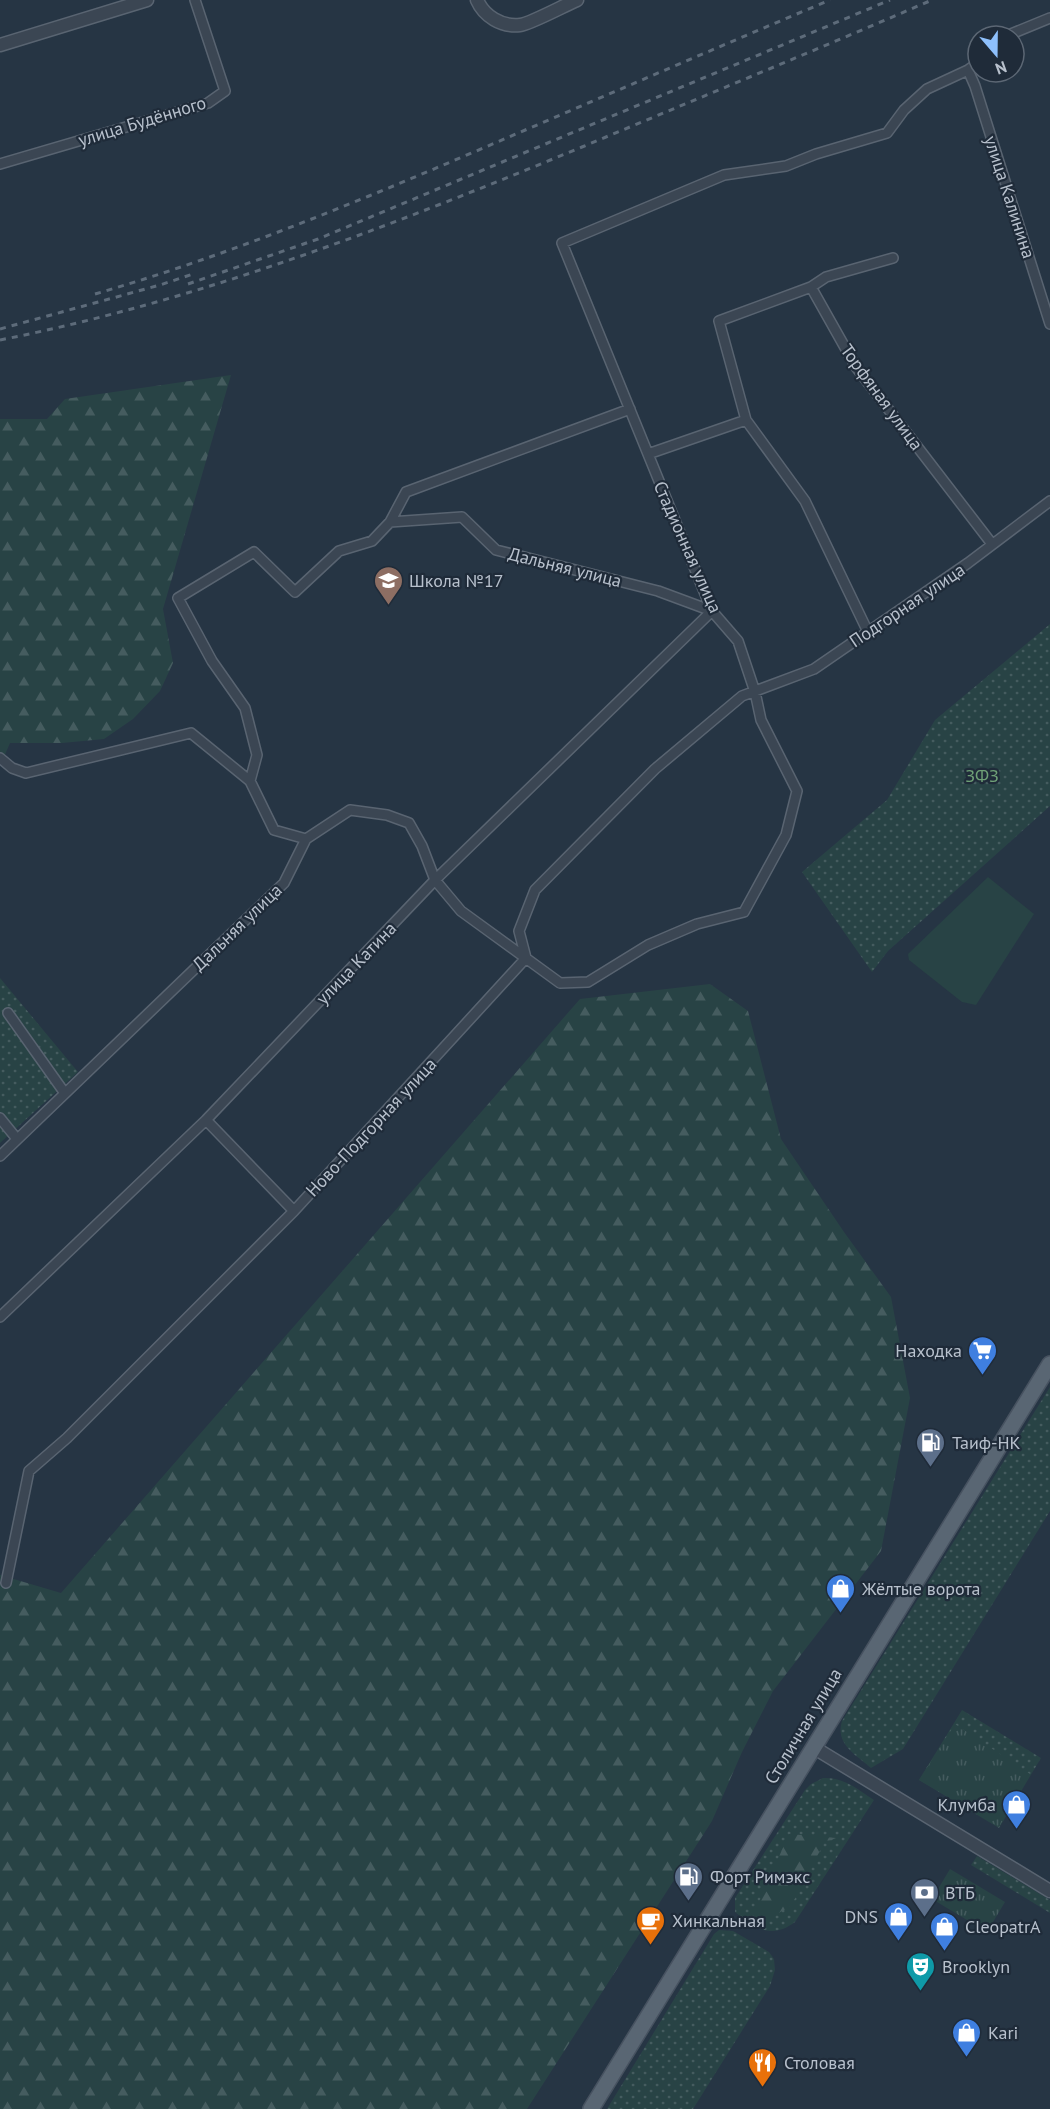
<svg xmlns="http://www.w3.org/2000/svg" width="1050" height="2109" viewBox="0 0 1050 2109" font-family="'PT Sans',sans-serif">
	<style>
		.grass { fill: url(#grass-dots) }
		.forest { fill: url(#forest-firs) }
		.park { fill: url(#park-tufts) }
		.pitch { fill: #284345 }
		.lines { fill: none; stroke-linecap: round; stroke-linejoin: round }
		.minor-casing { stroke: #596471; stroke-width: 12 }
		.tertiary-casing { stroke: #596471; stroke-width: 15 }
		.primary-casing { stroke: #475260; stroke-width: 18 }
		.minor { stroke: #3b4653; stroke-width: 9 }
		.tertiary { stroke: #3b4653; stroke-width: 12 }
		.primary { stroke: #596673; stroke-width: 15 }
		.rail { stroke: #5d6b7a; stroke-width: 3; stroke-dasharray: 6 6; stroke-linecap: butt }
		.labels { text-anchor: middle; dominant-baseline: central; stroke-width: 4.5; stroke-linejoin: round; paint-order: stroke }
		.street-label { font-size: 18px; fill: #b8c1cd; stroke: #1f2b39 }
		.poi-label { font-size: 18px; fill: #b8c1cd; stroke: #1f2b39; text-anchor: start }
		.park-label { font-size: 18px; fill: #6e9f76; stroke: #1f2b39 }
	</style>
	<defs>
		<pattern id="grass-dots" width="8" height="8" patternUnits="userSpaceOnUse" patternTransform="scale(1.5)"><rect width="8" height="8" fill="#284345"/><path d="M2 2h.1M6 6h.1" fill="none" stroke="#455c5f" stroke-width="1.8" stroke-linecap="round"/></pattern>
		<pattern id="forest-firs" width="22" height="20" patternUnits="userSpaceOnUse" patternTransform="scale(1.5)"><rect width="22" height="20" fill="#284345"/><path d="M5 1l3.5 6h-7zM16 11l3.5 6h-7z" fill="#455c5f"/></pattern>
		<pattern id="park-tufts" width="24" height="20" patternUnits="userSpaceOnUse" patternTransform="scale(1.5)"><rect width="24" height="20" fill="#284345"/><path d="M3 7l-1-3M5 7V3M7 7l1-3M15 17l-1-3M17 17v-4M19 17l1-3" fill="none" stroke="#455c5f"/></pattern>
	</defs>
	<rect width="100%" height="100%" fill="#263544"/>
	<!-- grass -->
	<path class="grass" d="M 1050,624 L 1050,806 L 888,951 L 872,972 L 802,872 L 887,800 L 935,720 Z
		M 0,978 L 78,1072 L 0,1143 Z
		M 1050,1387 L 1050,1511 L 903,1749 L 871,1768 C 855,1754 835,1744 842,1721 Z
		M 962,1710 L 1041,1758 L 999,1828 L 919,1780 Z
		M 823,1778 C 844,1777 857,1789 874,1800 L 795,1922 C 771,1940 755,1928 735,1912 L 735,1898 L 805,1790 L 811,1784 Z
		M 977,1856 L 1050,1900 L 1050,1913 L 971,1865 Z
		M 719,1930 L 733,1931 L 769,1952 L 774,1959 L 775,1970 L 770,1986 L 693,2109 L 607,2109 L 714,1934 Z"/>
	<!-- forest -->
	<path class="forest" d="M 231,375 L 163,609 L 173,663 L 160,691 L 133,719 L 104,739 L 62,743 L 10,743 L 0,766 L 0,419 L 47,419 L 65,399 Z
		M 710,984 L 748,1011 L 781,1139 L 844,1232 L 891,1297 L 910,1398 L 881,1551 L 773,1691 L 742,1752 L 712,1821 L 527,2109 L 0,2109 L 0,1575 L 61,1593 L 580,999 Z
		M 789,1834 L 836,1838 L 824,1843 L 791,1906 L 768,1919 L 760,1918 L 755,1911 Z"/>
	<!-- park -->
	<path class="park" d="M 955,1724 L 1030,1774 L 999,1827 L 919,1780 Z
		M 950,1869 L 1005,1902 L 987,1932 L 932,1899 Z"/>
	<!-- pitch -->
	<path class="pitch" d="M 988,877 L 1034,914 L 976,1005 L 962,1002 L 909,960 L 908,954 Z"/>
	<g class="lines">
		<defs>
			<path id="minor" d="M 1006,36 L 1050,18
				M 968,70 L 975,86 L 1050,324
				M 0,164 L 208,103 L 225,91 L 195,0
				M 893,258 L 826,277 L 811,287 L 856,367 L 992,544
				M 811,287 L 719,321 L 746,420 L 805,501 L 868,632
				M 648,454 L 746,420
				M 0,758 L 12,768 L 26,773 L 191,733 L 250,781 L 257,755 L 245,708 L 212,661 L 178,598 L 254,552 L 295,592 L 339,551 L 372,541 L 390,522 L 406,492 L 630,409
				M 250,781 L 274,830 L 306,839
				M 526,958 L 519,931 L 535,890 L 655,769 L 742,696 L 814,669 L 968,563 L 1050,501
				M 8,1013 L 64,1092
				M 0,1118 L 17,1139
				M 206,1120 L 294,1211
				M 0,1156 L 284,883 L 306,839 L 350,810 L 387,815 L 409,823 L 422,846 L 435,880 L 461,911 L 560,983 L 588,982 L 648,945 L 697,924 L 744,912 L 786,835 L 797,791 L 761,720 L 755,692 L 738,641 L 712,611 L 562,243 L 724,175 L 786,166 L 816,154 L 887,133 L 904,110 L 927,89 L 968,70 L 978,63
				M 0,1317 L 206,1120 L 435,880 L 712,611 L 658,591 L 496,550 L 462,517 L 390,522
				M 6,1583 L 29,1471 L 67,1438 L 294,1211 L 526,958"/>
			<path id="tertiary" d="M 477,0 C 484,16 501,27 520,25 C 530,24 565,5 577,0
				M 0,45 L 147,0
				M 813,1747 L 1050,1891"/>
			<path id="primary" d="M 591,2109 L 1050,1364"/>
		</defs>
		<!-- minor casing -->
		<use href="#minor" class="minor-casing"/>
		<!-- tertiary casing -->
		<use href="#tertiary" class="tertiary-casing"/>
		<!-- primary casing -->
		<use href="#primary" class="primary-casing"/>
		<!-- minor -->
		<use href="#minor" class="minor"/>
		<!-- tertiary -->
		<use href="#tertiary" class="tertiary"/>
		<!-- primary -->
		<use href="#primary" class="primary"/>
		<!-- rail -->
		<path class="rail" d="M 188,284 L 318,239 L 890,0
			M 95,294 C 233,254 364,199 495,143 C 607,95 718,47 830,0
			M 0,329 L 160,285 L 196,273
			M 0,340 C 202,300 393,225 582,147 C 699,98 816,50 932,0"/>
	</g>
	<!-- icons -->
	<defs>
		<symbol id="school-pin" viewBox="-11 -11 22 30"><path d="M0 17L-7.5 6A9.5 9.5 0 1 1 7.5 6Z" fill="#8d6e63" stroke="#1f2b39"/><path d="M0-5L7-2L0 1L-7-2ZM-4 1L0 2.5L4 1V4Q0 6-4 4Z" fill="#fff"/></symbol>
		<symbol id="supermarket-pin" viewBox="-11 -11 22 30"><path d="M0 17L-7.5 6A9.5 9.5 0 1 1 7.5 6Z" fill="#3f7fe0" stroke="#1f2b39"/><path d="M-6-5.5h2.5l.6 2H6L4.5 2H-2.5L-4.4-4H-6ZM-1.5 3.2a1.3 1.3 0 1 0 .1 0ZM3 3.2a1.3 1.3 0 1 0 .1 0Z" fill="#fff"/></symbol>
		<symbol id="fuel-pin" viewBox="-11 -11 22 30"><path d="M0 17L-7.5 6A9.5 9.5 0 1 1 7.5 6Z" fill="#5c6f8a" stroke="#1f2b39"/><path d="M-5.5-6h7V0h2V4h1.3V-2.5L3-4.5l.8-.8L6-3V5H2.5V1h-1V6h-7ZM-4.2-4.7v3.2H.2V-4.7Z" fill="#fff"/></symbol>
		<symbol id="shop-pin" viewBox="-11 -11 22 30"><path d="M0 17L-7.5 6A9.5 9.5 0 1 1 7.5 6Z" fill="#3f7fe0" stroke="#1f2b39"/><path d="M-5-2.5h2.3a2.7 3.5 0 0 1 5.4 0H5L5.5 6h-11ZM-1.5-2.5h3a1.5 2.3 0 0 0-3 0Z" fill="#fff"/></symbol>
		<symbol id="bank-pin" viewBox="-11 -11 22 30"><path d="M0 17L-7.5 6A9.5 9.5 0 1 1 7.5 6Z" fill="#5c6f8a" stroke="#1f2b39"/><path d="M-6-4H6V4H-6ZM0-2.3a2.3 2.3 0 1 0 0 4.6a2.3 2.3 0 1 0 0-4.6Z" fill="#fff"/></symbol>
		<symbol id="cafe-pin" viewBox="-11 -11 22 30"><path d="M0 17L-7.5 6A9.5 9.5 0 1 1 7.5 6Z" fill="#e8710a" stroke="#1f2b39"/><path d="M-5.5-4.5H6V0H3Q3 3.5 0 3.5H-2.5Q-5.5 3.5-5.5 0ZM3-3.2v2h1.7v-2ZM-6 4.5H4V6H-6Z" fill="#fff"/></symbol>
		<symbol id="theatre-pin" viewBox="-11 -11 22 30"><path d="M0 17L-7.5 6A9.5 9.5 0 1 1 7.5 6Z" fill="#0f9aa8" stroke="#1f2b39"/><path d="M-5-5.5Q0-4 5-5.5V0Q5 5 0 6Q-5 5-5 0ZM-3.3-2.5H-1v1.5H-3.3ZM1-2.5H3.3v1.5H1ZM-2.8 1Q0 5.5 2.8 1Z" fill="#fff"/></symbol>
		<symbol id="restaurant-pin" viewBox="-11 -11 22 30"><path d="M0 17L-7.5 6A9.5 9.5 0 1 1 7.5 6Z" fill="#e8710a" stroke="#1f2b39"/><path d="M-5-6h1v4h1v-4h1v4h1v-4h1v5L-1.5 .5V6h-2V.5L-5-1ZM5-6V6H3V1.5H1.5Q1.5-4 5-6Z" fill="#fff"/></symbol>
	</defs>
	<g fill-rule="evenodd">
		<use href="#school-pin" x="372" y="564" width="33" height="45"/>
		<use href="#supermarket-pin" x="966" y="1334" width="33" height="45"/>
		<use href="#fuel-pin" x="914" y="1426" width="33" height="45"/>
		<use href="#shop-pin" x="824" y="1572" width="33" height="45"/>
		<use href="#shop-pin" x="1000" y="1788" width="33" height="45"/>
		<use href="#fuel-pin" x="672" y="1860" width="33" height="45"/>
		<use href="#bank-pin" x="908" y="1876" width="33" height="45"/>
		<use href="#shop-pin" x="882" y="1900" width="33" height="45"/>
		<use href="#cafe-pin" x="634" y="1904" width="33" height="45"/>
		<use href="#shop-pin" x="928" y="1910" width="33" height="45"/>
		<use href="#theatre-pin" x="904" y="1950" width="33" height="45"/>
		<use href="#shop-pin" x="950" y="2016" width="33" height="45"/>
		<use href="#restaurant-pin" x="746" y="2046" width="33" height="45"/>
	</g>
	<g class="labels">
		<!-- street labels -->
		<g class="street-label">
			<text transform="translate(142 121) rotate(-17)">улица Будённого</text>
			<text transform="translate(1010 197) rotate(72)">улица Калинина</text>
			<text transform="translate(882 397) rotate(54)">Торфяная улица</text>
			<text transform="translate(688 547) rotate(66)">Стадионная улица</text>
			<text transform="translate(565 567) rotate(14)">Дальняя улица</text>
			<text transform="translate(907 605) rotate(-34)">Подгорная улица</text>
			<text transform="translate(237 927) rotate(-44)">Дальняя улица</text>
			<text transform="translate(356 963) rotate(-46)">улица Катина</text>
			<text transform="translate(371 1127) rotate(-47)">Ново-Подгорная улица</text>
			<text transform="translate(803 1726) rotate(-59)">Столичная улица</text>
		</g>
		<!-- poi labels -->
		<g class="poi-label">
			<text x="409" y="580">Школа №17</text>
			<text x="962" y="1350" text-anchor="end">Находка</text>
			<text x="952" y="1442">Таиф-НК</text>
			<text x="862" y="1588">Жёлтые ворота</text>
			<text x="996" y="1804" text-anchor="end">Клумба</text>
			<text x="710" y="1876">Форт Римэкс</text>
			<text x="945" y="1892">ВТБ</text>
			<text x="878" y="1916" text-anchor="end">DNS</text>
			<text x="672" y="1920">Хинкальная</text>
			<text x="965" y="1926">CleopatrA</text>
			<text x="942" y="1966">Brooklyn</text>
			<text x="988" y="2032">Kari</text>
			<text x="784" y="2062">Столовая</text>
		</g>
		<!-- park labels -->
		<g class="park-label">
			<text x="982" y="775">ЗФЗ</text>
		</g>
	</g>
	<!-- north arrow -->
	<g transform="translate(996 54) rotate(160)"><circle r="28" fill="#1f2b39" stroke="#5c6774" stroke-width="1.5"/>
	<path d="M0-4.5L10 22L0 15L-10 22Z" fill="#8ec0fc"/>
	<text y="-9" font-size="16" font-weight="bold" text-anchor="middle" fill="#b8c1cd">N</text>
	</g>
</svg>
